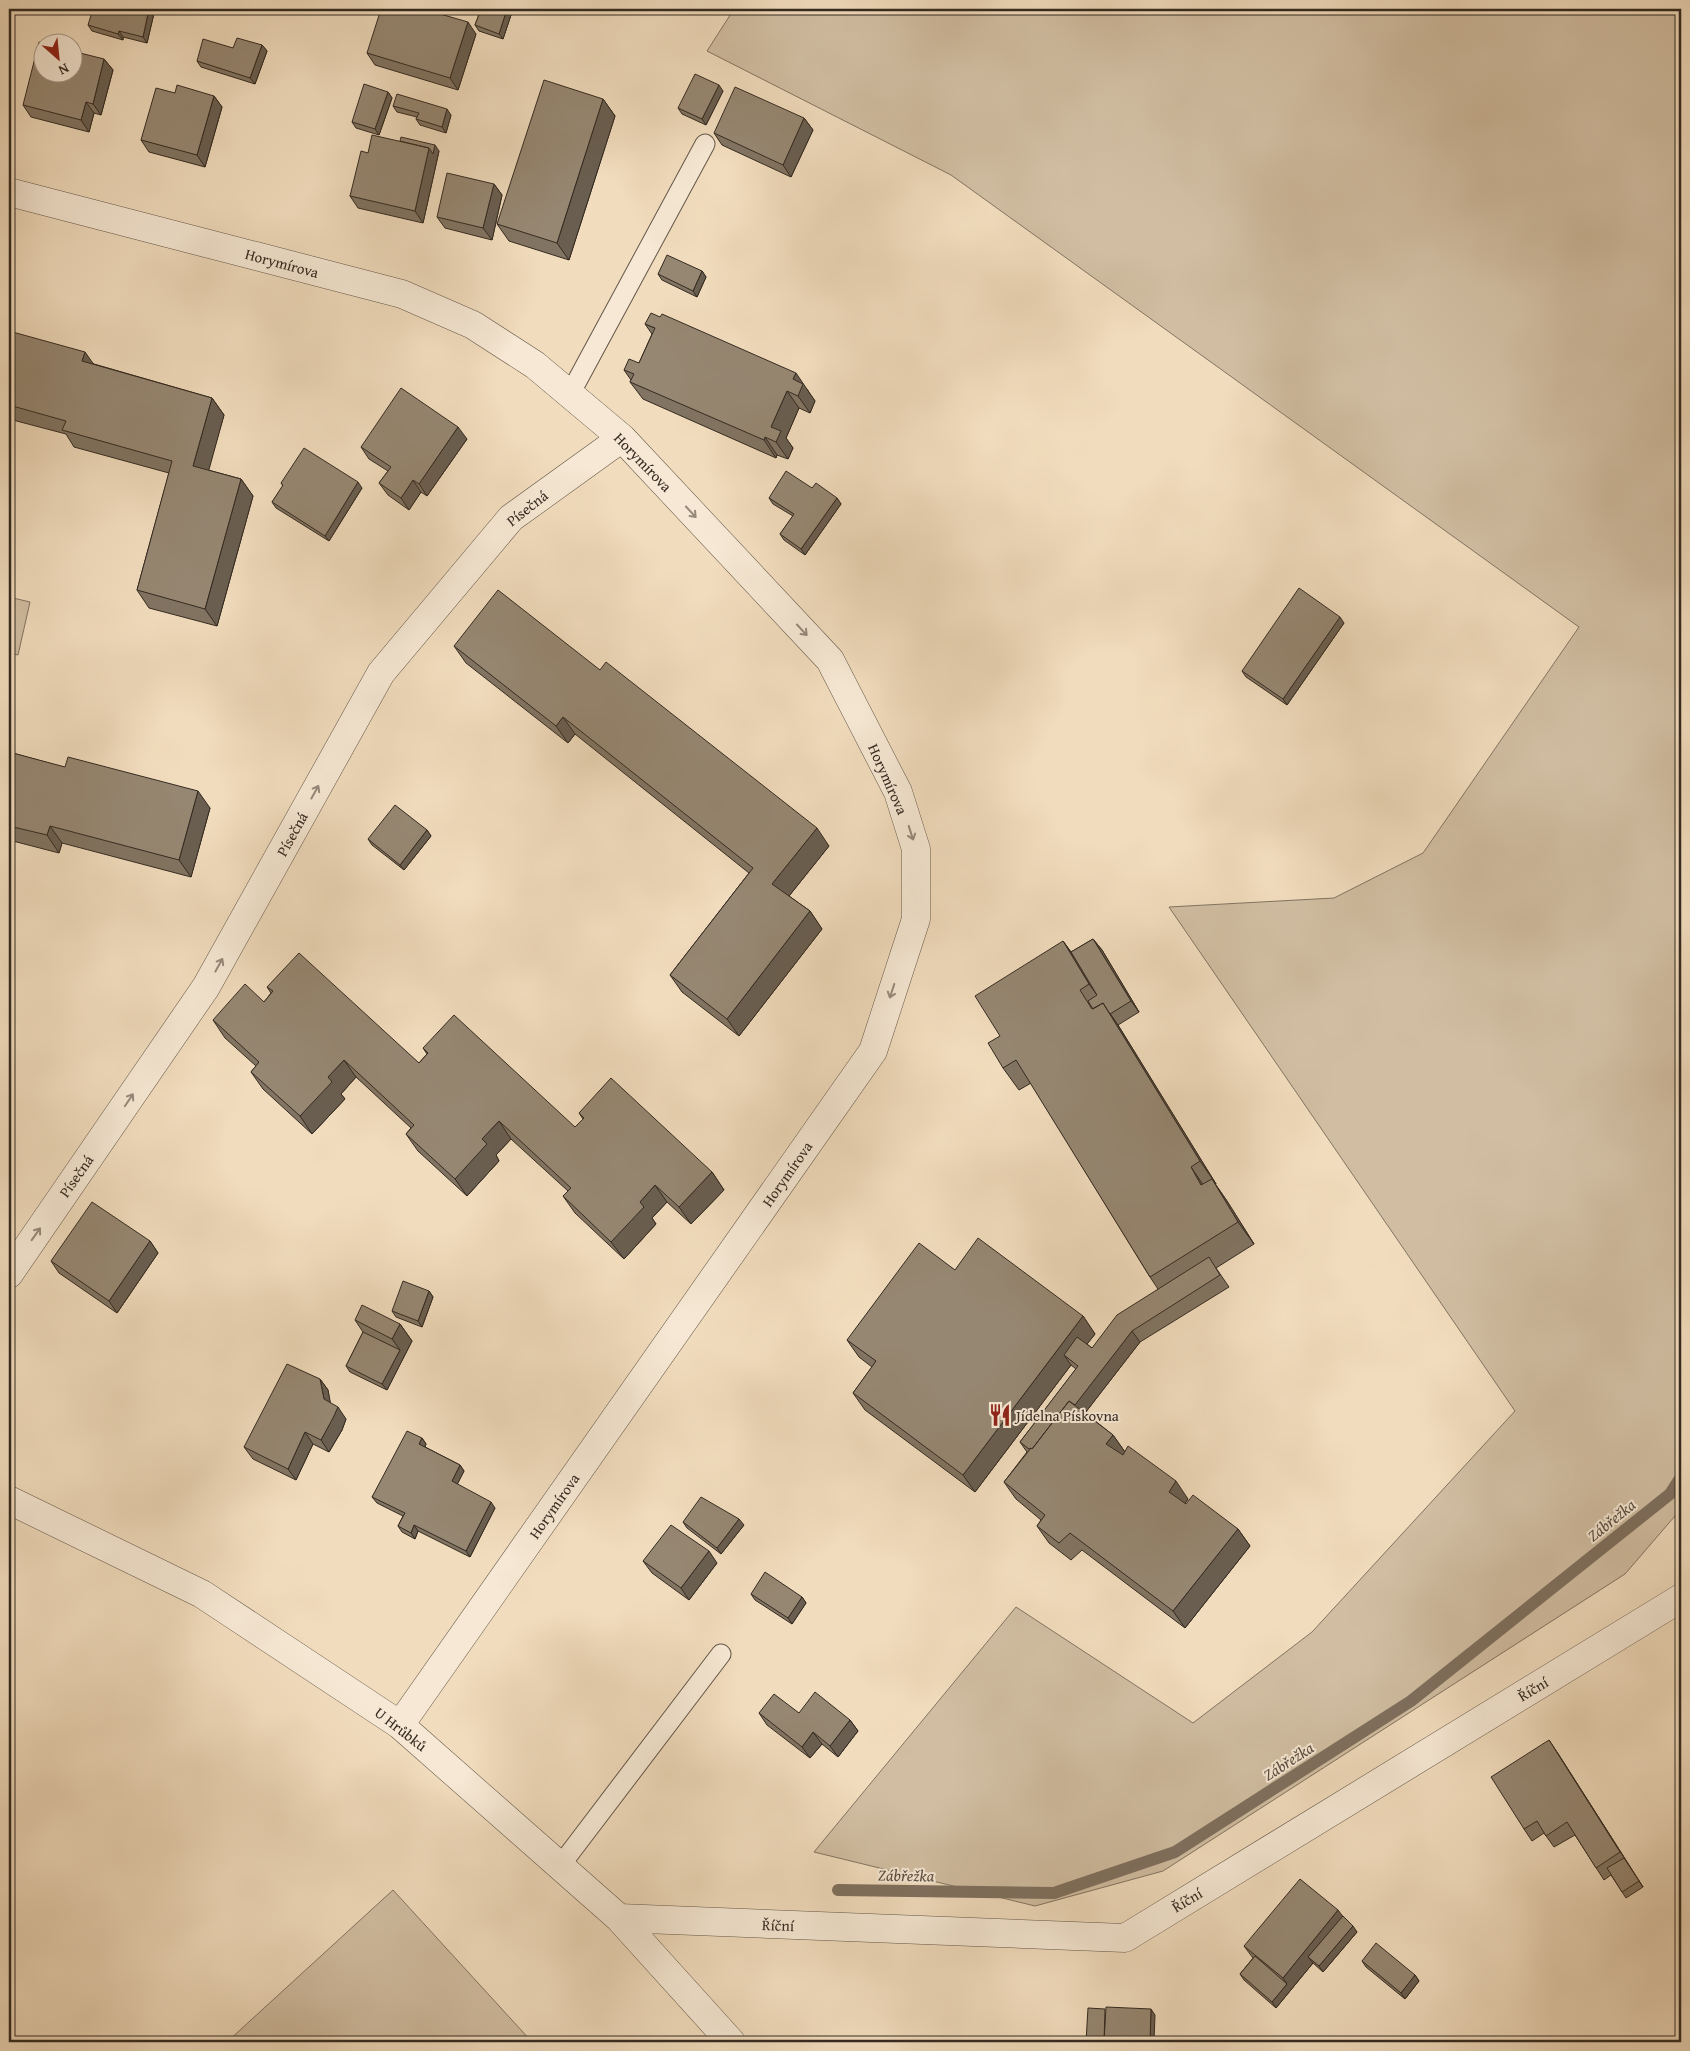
<svg xmlns="http://www.w3.org/2000/svg" width="1690" height="2051" viewBox="0 0 1690 2051" font-family="'Gentium Book Plus',serif">
	<style>
		.green { fill: #d1bea2; stroke: #827462 }
		.lines { fill: none; stroke-linecap: round; stroke-linejoin: round }
		.stream { stroke: #7f705f; stroke-width: 12 }
		.service-casing { stroke: #635648; stroke-width: 21 }
		.minor-casing { stroke: #635648; stroke-width: 29 }
		.service { stroke: #f6e8d4; stroke-width: 19 }
		.minor { stroke: #f6e8d4; stroke-width: 28 }
		.wall { fill: #817462; stroke: #342a21 }
		.shaded-wall { fill: #695e50; stroke: #342a21 }
		.building { fill: #968772; stroke: #342a21 }
		.oneway { stroke: #95897a }
		.labels { text-anchor: middle; dominant-baseline: central; stroke-width: 4; stroke-linejoin: round; paint-order: stroke }
		.street-label { font-size: 15px; fill: #342a21; stroke: #f6e8d4 }
		.poi-label { font-size: 15px; fill: #342a21; stroke: #f6e8d4; text-anchor: start }
		.water-label { font-size: 16px; font-style: italic; fill: #5a4d40; stroke: #f6e8d4 }
	</style>
	<rect width="100%" height="100%" fill="#f1dcbd"/>
	<filter id="stains"><feTurbulence type="fractalNoise" baseFrequency=".004" numOctaves="4"/><feColorMatrix values="0 0 0 0 .2 0 0 0 0 .09 0 0 0 0 .02 0 0 0 .5 -.17"/></filter>
	<radialGradient id="worn" r=".72"><stop offset=".6" stop-color="#630" stop-opacity="0"/><stop offset="1" stop-color="#630" stop-opacity=".3"/></radialGradient>
	<!-- green -->
	<path class="green" d="M 734,9 L 1681,9 L 1681,1509 L 1625,1574 L 1163,1871 L 1035,1906 L 814,1852 L 1016,1607 L 1193,1723 L 1312,1632 L 1515,1411 L 1169,907 L 1334,898 L 1423,853 L 1579,627 L 951,175 L 707,51 Z
		M 9,597 L 30,602 L 18,655 L 9,653 Z
		M 393,1890 L 532,2042 L 227,2042 Z"/>
	<g class="lines">
		<!-- stream -->
		<path class="stream" d="M 838,1890 L 1054,1893 L 1175,1852 L 1411,1701 L 1670,1494 L 1681,1477"/>
		<defs>
			<path id="service" d="M 570,394 L 705,144
				M 560,1866 L 721,1654"/>
			<path id="minor" d="M 9,192 L 402,294 L 473,325 L 535,365 L 622,438 L 830,660 L 898,792 L 916,849 L 916,919 L 873,1051 L 400,1725
				M 9,1274 L 206,987 L 381,673 L 511,518 L 622,438
				M 9,1500 L 202,1594 L 400,1725 L 619,1918 L 731,2042
				M 619,1918 L 1125,1938 L 1681,1598"/>
		</defs>
		<!-- service casing -->
		<use href="#service" class="service-casing"/>
		<!-- minor casing -->
		<use href="#minor" class="minor-casing"/>
		<!-- service -->
		<use href="#service" class="service"/>
		<!-- minor -->
		<use href="#minor" class="minor"/>
	</g>
	<!-- wall -->
	<path class="wall" d="M 15,9 L 28,9 L 27,12 Z
		M 124,9 L 155,9 L 147,43 L 123,37 L 123,40 L 92,31 L 88,25 L 124,10 Z
		M 470,9 L 513,9 L 503,39 L 479,31 L 475,25 L 480,12 Z
		M 476,34 L 458,90 L 375,65 L 367,53 Z
		M 262,45 L 267,51 L 255,84 L 201,67 L 197,61 L 233,48 Z
		M 104,59 L 113,70 L 101,115 L 94,113 L 89,132 L 31,117 L 23,105 Z
		M 723,91 L 706,125 L 682,114 L 678,108 Z
		M 388,92 L 392,98 L 379,135 L 356,128 L 352,122 Z
		M 214,96 L 222,107 L 205,167 L 149,152 L 141,140 Z
		M 603,99 L 615,116 L 569,260 L 509,241 L 497,224 Z
		M 393,106 L 451,115 L 446,133 L 420,125 L 416,119 L 417,117 L 397,112 Z
		M 804,118 L 813,130 L 791,177 L 722,145 L 714,133 Z
		M 439,151 L 423,223 L 358,208 L 350,196 L 368,153 Z
		M 494,184 L 502,195 L 492,240 L 445,228 L 437,217 Z
		M 702,271 L 706,277 L 697,297 L 662,280 L 658,274 Z
		M 645,324 L 808,390 L 808,391 L 815,401 L 810,413 L 799,408 L 786,438 L 793,448 L 788,459 L 777,455 L 776,458 L 643,399 L 630,382 L 631,380 L 624,370 L 639,363 L 652,334 Z
		M 9,331 L 94,364 L 212,398 L 224,415 L 208,470 L 241,479 L 253,496 L 217,626 L 149,608 L 137,590 L 169,473 L 74,447 L 66,434 L 9,419 Z
		M 467,439 L 427,496 L 421,492 L 409,510 L 388,495 L 379,483 L 388,471 L 369,459 L 361,447 Z
		M 281,483 L 362,488 L 329,541 L 276,508 L 272,502 L 283,486 Z
		M 769,498 L 837,498 L 841,504 L 805,555 L 784,540 L 780,534 L 793,516 L 773,504 Z
		M 1344,623 L 1287,705 L 1246,677 L 1242,671 Z
		M 454,646 L 600,670 L 829,846 L 789,896 L 810,911 L 822,929 L 739,1036 L 682,992 L 670,975 L 749,873 L 575,734 L 568,743 L 466,663 Z
		M 9,752 L 210,808 L 191,877 L 62,843 L 59,853 L 9,840 Z
		M 427,830 L 431,836 L 404,870 L 372,845 L 368,839 Z
		M 1093,939 L 1102,950 L 1139,1012 L 1118,1025 L 1216,1184 L 1215,1184 L 1227,1201 L 1254,1244 L 1216,1268 L 1229,1287 L 1140,1342 L 1085,1413 L 1113,1435 L 1125,1452 L 1122,1455 L 1188,1499 L 1185,1503 L 1238,1529 L 1250,1546 L 1185,1628 L 1082,1550 L 1071,1560 L 1049,1543 L 1037,1526 L 1041,1520 L 1016,1499 L 1004,1482 L 1027,1452 L 1020,1442 L 1076,1369 L 1071,1365 L 975,1492 L 865,1410 L 853,1393 L 872,1367 L 859,1357 L 847,1340 L 955,1270 L 1083,1316 L 1095,1334 L 1087,1344 L 1092,1348 L 1158,1289 L 1150,1277 L 1031,1083 L 1019,1090 L 1003,1068 L 1063,941 L 1071,952 Z
		M 267,987 L 419,1063 L 427,1054 L 423,1048 L 575,1127 L 583,1119 L 579,1113 L 712,1172 L 724,1190 L 691,1224 L 667,1202 L 652,1218 L 656,1224 L 624,1259 L 575,1213 L 563,1196 L 568,1191 L 511,1139 L 496,1155 L 499,1161 L 467,1196 L 418,1151 L 406,1134 L 411,1128 L 356,1077 L 341,1094 L 345,1099 L 312,1134 L 263,1089 L 251,1072 L 256,1066 L 225,1038 L 213,1020 L 264,1002 L 271,993 Z
		M 150,1241 L 158,1253 L 117,1313 L 59,1273 L 51,1261 Z
		M 429,1291 L 433,1297 L 422,1327 L 396,1317 L 392,1311 Z
		M 355,1320 L 400,1324 L 412,1341 L 387,1390 L 350,1372 L 346,1366 L 363,1332 Z
		M 320,1379 L 328,1390 L 330,1403 L 346,1419 L 342,1430 L 329,1452 L 313,1444 L 296,1480 L 253,1459 L 244,1447 Z
		M 422,1438 L 426,1444 L 425,1447 L 460,1465 L 464,1471 L 457,1484 L 495,1508 L 470,1557 L 418,1531 L 415,1539 L 402,1532 L 398,1526 L 403,1516 L 377,1503 L 372,1497 Z
		M 683,1522 L 744,1525 L 721,1554 L 687,1528 Z
		M 643,1561 L 717,1563 L 689,1600 L 652,1573 Z
		M 751,1594 L 802,1597 L 806,1603 L 792,1624 L 755,1600 Z
		M 759,1713 L 799,1713 L 850,1720 L 858,1731 L 838,1757 L 822,1744 L 810,1758 L 767,1725 Z
		M 1557,1752 L 1643,1887 L 1626,1898 L 1611,1875 L 1604,1880 L 1575,1835 L 1554,1847 L 1544,1833 L 1532,1841 L 1524,1829 Z
		M 1343,1916 L 1357,1932 L 1323,1972 L 1313,1963 L 1276,2008 L 1244,1980 L 1240,1974 L 1253,1958 L 1244,1946 Z
		M 1362,1961 L 1415,1975 L 1419,1981 L 1405,1999 L 1366,1967 Z"/>
	<!-- shaded-wall -->
	<path class="shaded-wall" d="M 149,9 L 155,9 L 147,43 L 143,37 Z
		M 507,9 L 513,9 L 503,39 L 499,34 Z
		M 468,22 L 476,34 L 458,90 L 450,78 Z
		M 119,31 L 123,37 L 123,40 L 118,34 Z
		M 262,45 L 267,51 L 255,84 L 250,78 Z
		M 104,59 L 113,70 L 101,115 L 93,104 Z
		M 719,85 L 723,91 L 706,125 L 702,119 Z
		M 388,92 L 392,98 L 379,135 L 375,129 Z
		M 214,96 L 222,107 L 205,167 L 197,155 Z
		M 603,99 L 615,116 L 569,260 L 557,243 Z
		M 86,102 L 94,113 L 89,132 L 81,120 Z
		M 447,109 L 451,115 L 446,133 L 442,127 Z
		M 804,118 L 813,130 L 791,177 L 783,165 Z
		M 435,145 L 439,151 L 423,223 L 415,211 L 429,148 Z
		M 494,184 L 502,195 L 492,240 L 483,228 Z
		M 702,271 L 706,277 L 697,297 L 693,291 Z
		M 85,352 L 97,369 L 82,361 Z
		M 796,373 L 815,401 L 810,413 L 798,396 L 793,379 Z
		M 787,391 L 799,408 L 786,438 L 793,448 L 788,459 L 776,442 L 771,427 Z
		M 212,398 L 224,415 L 205,484 L 193,466 Z
		M 458,427 L 467,439 L 427,496 L 419,484 Z
		M 765,437 L 777,455 L 776,458 L 764,440 Z
		M 241,479 L 253,496 L 217,626 L 205,609 Z
		M 413,480 L 421,492 L 409,510 L 401,498 Z
		M 358,482 L 362,488 L 329,541 L 325,536 Z
		M 837,498 L 841,504 L 805,555 L 801,549 Z
		M 1340,617 L 1344,623 L 1287,705 L 1283,699 Z
		M 563,717 L 575,734 L 568,743 L 556,726 Z
		M 198,791 L 210,808 L 191,877 L 179,860 Z
		M 50,826 L 62,843 L 59,853 L 47,835 Z
		M 817,828 L 829,846 L 785,901 L 772,884 Z
		M 427,830 L 431,836 L 404,870 L 400,865 Z
		M 810,911 L 822,929 L 739,1036 L 727,1019 Z
		M 1093,939 L 1102,950 L 1139,1012 L 1131,1001 Z
		M 1063,941 L 1079,963 L 1105,1006 L 1089,984 Z
		M 1103,1003 L 1118,1025 L 1216,1184 L 1200,1161 Z
		M 344,1060 L 356,1077 L 341,1094 L 345,1099 L 312,1134 L 300,1116 L 328,1077 Z
		M 499,1121 L 511,1139 L 496,1155 L 499,1161 L 467,1196 L 455,1179 L 482,1139 Z
		M 1191,1167 L 1206,1189 L 1201,1185 Z
		M 712,1172 L 724,1190 L 691,1224 L 679,1207 Z
		M 1212,1179 L 1227,1201 L 1254,1244 L 1238,1222 Z
		M 655,1185 L 667,1202 L 652,1218 L 656,1224 L 624,1259 L 611,1242 L 640,1202 Z
		M 150,1241 L 158,1253 L 117,1313 L 109,1301 Z
		M 429,1291 L 433,1297 L 422,1327 L 418,1321 Z
		M 1083,1316 L 1095,1334 L 1073,1362 L 1064,1355 L 1071,1365 L 975,1492 L 963,1475 Z
		M 400,1324 L 412,1341 L 387,1390 L 382,1384 L 400,1350 L 392,1339 Z
		M 1132,1331 L 1140,1342 L 1044,1466 L 1036,1455 Z
		M 320,1379 L 328,1390 L 332,1411 L 324,1399 Z
		M 338,1407 L 346,1419 L 342,1430 L 329,1452 L 321,1440 Z
		M 305,1432 L 313,1444 L 296,1480 L 288,1469 Z
		M 1113,1435 L 1125,1452 L 1118,1461 L 1106,1444 Z
		M 422,1438 L 426,1444 L 423,1450 L 419,1444 Z
		M 460,1465 L 464,1471 L 456,1487 L 452,1481 Z
		M 1176,1481 L 1188,1499 L 1181,1509 L 1169,1492 Z
		M 491,1502 L 495,1508 L 470,1557 L 466,1551 Z
		M 739,1519 L 744,1525 L 721,1554 L 717,1548 Z
		M 414,1525 L 418,1531 L 415,1539 L 411,1533 Z
		M 1238,1529 L 1250,1546 L 1185,1628 L 1173,1611 Z
		M 709,1551 L 717,1563 L 689,1600 L 681,1588 Z
		M 802,1597 L 806,1603 L 792,1624 L 788,1618 Z
		M 850,1720 L 858,1731 L 838,1757 L 830,1746 Z
		M 813,1732 L 822,1744 L 810,1758 L 802,1747 Z
		M 1549,1740 L 1557,1752 L 1643,1887 L 1639,1881 Z
		M 9,1841 L 13,1847 L 9,1853 Z
		M 1338,1910 L 1347,1922 L 1308,1957 L 1313,1963 L 1276,2008 L 1272,2002 L 1287,1984 L 1283,1978 Z
		M 1353,1926 L 1357,1932 L 1323,1972 L 1319,1966 Z
		M 1415,1975 L 1419,1981 L 1405,1999 L 1401,1993 Z
		M 1151,2009 L 1155,2015 L 1154,2042 L 1150,2042 Z"/>
	<!-- building -->
	<path class="building" d="M 93,9 L 121,9 L 124,10 L 124,9 L 149,9 L 143,37 L 119,31 L 118,34 L 88,25 Z
		M 381,9 L 423,9 L 468,22 L 450,78 L 367,53 Z
		M 481,9 L 507,9 L 499,34 L 475,25 Z
		M 237,38 L 262,45 L 250,78 L 197,61 L 203,39 L 233,48 Z
		M 39,42 L 42,43 L 42,72 L 72,72 L 72,51 L 104,59 L 93,104 L 86,102 L 81,120 L 23,105 Z
		M 695,74 L 719,85 L 702,119 L 678,108 Z
		M 544,80 L 603,99 L 557,243 L 497,224 Z
		M 364,84 L 388,92 L 375,129 L 352,122 Z
		M 177,85 L 214,96 L 197,155 L 141,140 L 156,88 L 175,93 Z
		M 735,87 L 804,118 L 783,165 L 714,133 Z
		M 397,94 L 447,109 L 442,127 L 416,119 L 419,113 L 393,106 Z
		M 372,135 L 429,148 L 415,211 L 350,196 L 361,151 L 368,153 Z
		M 401,137 L 435,145 L 433,154 L 429,148 L 400,141 Z
		M 447,173 L 494,184 L 483,228 L 437,217 Z
		M 667,255 L 702,271 L 693,291 L 658,274 Z
		M 651,313 L 660,317 L 662,314 L 796,373 L 793,379 L 803,384 L 798,396 L 787,391 L 771,427 L 781,431 L 776,442 L 765,437 L 764,440 L 630,382 L 634,374 L 624,370 L 629,359 L 639,363 L 655,328 L 645,324 Z
		M 9,331 L 85,352 L 82,361 L 212,398 L 193,466 L 241,479 L 205,609 L 137,590 L 172,461 L 62,430 L 66,421 L 9,405 Z
		M 401,388 L 458,427 L 419,484 L 413,480 L 401,498 L 379,483 L 391,467 L 361,447 Z
		M 304,448 L 358,482 L 325,536 L 272,502 L 283,485 L 281,483 Z
		M 786,471 L 812,488 L 816,483 L 837,498 L 801,549 L 780,534 L 794,514 L 769,498 Z
		M 1299,588 L 1340,617 L 1283,699 L 1242,671 Z
		M 498,590 L 600,670 L 606,662 L 817,828 L 772,884 L 810,911 L 727,1019 L 670,975 L 753,868 L 563,717 L 556,726 L 454,646 Z
		M 9,752 L 65,767 L 68,757 L 198,791 L 179,860 L 50,826 L 47,835 L 9,826 Z
		M 395,805 L 427,830 L 400,865 L 368,839 Z
		M 1093,939 L 1131,1001 L 1110,1014 L 1103,1003 L 1093,1009 L 1088,1001 L 1097,995 L 1071,952 Z
		M 1063,941 L 1089,984 L 1080,990 L 1092,1009 L 1103,1003 L 1200,1161 L 1191,1167 L 1201,1185 L 1212,1179 L 1238,1222 L 1150,1277 L 1016,1060 L 1003,1068 L 988,1043 L 1000,1036 L 975,996 Z
		M 299,953 L 419,1063 L 428,1053 L 423,1048 L 454,1015 L 575,1127 L 584,1118 L 579,1113 L 611,1078 L 712,1172 L 679,1207 L 655,1185 L 640,1202 L 644,1207 L 611,1242 L 563,1196 L 571,1188 L 499,1121 L 482,1139 L 487,1144 L 455,1179 L 406,1134 L 414,1125 L 344,1060 L 328,1077 L 332,1082 L 300,1116 L 251,1072 L 259,1062 L 213,1020 L 245,984 L 264,1002 L 273,991 L 267,987 Z
		M 92,1202 L 150,1241 L 109,1301 L 51,1261 Z
		M 978,1238 L 1083,1316 L 963,1475 L 853,1393 L 876,1361 L 847,1340 L 919,1243 L 955,1270 Z
		M 1209,1257 L 1220,1275 L 1132,1331 L 1075,1405 L 1069,1401 L 1032,1449 L 1031,1448 L 1029,1449 L 1020,1442 L 1078,1366 L 1064,1355 L 1077,1337 L 1092,1348 L 1117,1315 Z
		M 403,1281 L 429,1291 L 418,1321 L 392,1311 Z
		M 362,1305 L 400,1324 L 392,1339 L 355,1320 Z
		M 363,1332 L 400,1350 L 382,1384 L 346,1366 Z
		M 287,1364 L 320,1379 L 324,1399 L 338,1407 L 333,1418 L 321,1440 L 305,1432 L 288,1469 L 244,1447 Z
		M 1069,1401 L 1113,1435 L 1106,1444 L 1123,1455 L 1128,1446 L 1176,1481 L 1169,1492 L 1186,1504 L 1193,1495 L 1238,1529 L 1173,1611 L 1070,1533 L 1059,1543 L 1037,1526 L 1045,1515 L 1004,1482 L 1031,1448 L 1032,1449 Z
		M 407,1431 L 422,1438 L 419,1444 L 460,1465 L 452,1481 L 491,1502 L 466,1551 L 414,1525 L 411,1533 L 398,1526 L 405,1513 L 372,1497 Z
		M 701,1497 L 739,1519 L 717,1548 L 683,1522 Z
		M 671,1525 L 709,1551 L 681,1588 L 643,1561 Z
		M 765,1572 L 802,1597 L 788,1618 L 751,1594 Z
		M 815,1692 L 850,1720 L 830,1746 L 813,1732 L 802,1747 L 759,1713 L 774,1694 L 799,1713 Z
		M 1549,1740 L 1620,1852 L 1596,1868 L 1567,1822 L 1546,1836 L 1537,1821 L 1524,1829 L 1491,1777 Z
		M 1624,1858 L 1639,1881 L 1622,1892 L 1607,1868 Z
		M 1300,1879 L 1338,1910 L 1283,1978 L 1244,1946 Z
		M 1343,1916 L 1353,1926 L 1319,1966 L 1308,1957 Z
		M 1376,1943 L 1415,1975 L 1401,1993 L 1362,1961 Z
		M 1255,1956 L 1287,1984 L 1272,2002 L 1240,1974 Z
		M 1106,2007 L 1151,2009 L 1150,2042 L 1104,2042 Z
		M 1088,2008 L 1105,2009 L 1104,2042 L 1086,2042 Z"/>
	<!-- one-way arrows -->
	<defs><path id="oneway-shaft" d="M-6 0H5M1.5-3L5.5 0L1.5 3" fill="none" stroke-width="1.6" stroke-linecap="round" stroke-linejoin="round" transform="scale(1.25)"/></defs>
	<g class="oneway">
		<use href="#oneway-shaft" transform="translate(691 512) rotate(47)"/>
		<use href="#oneway-shaft" transform="translate(802 630) rotate(47)"/>
		<use href="#oneway-shaft" transform="translate(315 792) rotate(-61)"/>
		<use href="#oneway-shaft" transform="translate(911 833) rotate(72)"/>
		<use href="#oneway-shaft" transform="translate(219 965) rotate(-61)"/>
		<use href="#oneway-shaft" transform="translate(892 991) rotate(108)"/>
		<use href="#oneway-shaft" transform="translate(129 1100) rotate(-56)"/>
		<use href="#oneway-shaft" transform="translate(36 1234) rotate(-55)"/>
	</g>
	<!-- icons -->
	<defs>
		<symbol id="restaurant-bare" viewBox="-9 -9 18 18"><path d="M-5-6h1v4h1v-4h1v4h1v-4h1v5L-1.5 .5V6h-2V.5L-5-1ZM5-6V6H3V1.5H1.5Q1.5-4 5-6Z" fill="#8f2418" stroke="#f6e8d4" stroke-width="2.5" paint-order="stroke"/></symbol>
	</defs>
	<g fill-rule="evenodd">
		<use href="#restaurant-bare" x="984" y="1399" width="32" height="32"/>
	</g>
	<g class="labels">
		<!-- street labels -->
		<g class="street-label">
			<text transform="translate(282 263) rotate(15)">Horymírova</text>
			<text transform="translate(643 462) rotate(46)">Horymírova</text>
			<text transform="translate(527 508) rotate(-38)">Písečná</text>
			<text transform="translate(888 779) rotate(66)">Horymírova</text>
			<text transform="translate(292 834) rotate(-61)">Písečná</text>
			<text transform="translate(787 1174) rotate(-55)">Horymírova</text>
			<text transform="translate(76 1176) rotate(-55)">Písečná</text>
			<text transform="translate(554 1506) rotate(-55)">Horymírova</text>
			<text transform="translate(1533 1689) rotate(-31)">Říční</text>
			<text transform="translate(401 1729) rotate(38)">U Hrůbků</text>
			<text transform="translate(1187 1900) rotate(-31)">Říční</text>
			<text transform="translate(778 1925) rotate(2)">Říční</text>
		</g>
		<!-- poi labels -->
		<g class="poi-label">
			<text x="1016" y="1415">Jídelna Pískovna</text>
		</g>
		<!-- water labels -->
		<g class="water-label">
			<text transform="translate(1611 1520) rotate(-39)">Zábřežka</text>
			<text transform="translate(1288 1761) rotate(-33)">Zábřežka</text>
			<text transform="translate(906 1875) rotate(1)">Zábřežka</text>
		</g>
	</g>
	<!-- margin -->
	<rect width="1690" height="2051" fill="none" stroke="#f1dcbd" stroke-width="30"/>
	<rect x="10" y="10" width="1670" height="2031" fill="none" stroke="#342a21" stroke-width="2.5"/>
	<rect x="15" y="15" width="1660" height="2021" fill="none" stroke="#342a21"/>
	<!-- north arrow -->
	<g transform="translate(58 58) rotate(153)"><circle r="24" fill="#f6e8d4" stroke="#a89c8c"/>
	<path d="M0-4L9 19L0 12L-9 19Z" fill="#8f2418"/>
	<text y="-8" font-size="14" font-weight="bold" text-anchor="middle" fill="#342a21">N</text>
	</g>
	<rect width="100%" height="100%" filter="url(#stains)"/>
	<rect width="100%" height="100%" fill="url(#worn)"/>
</svg>
